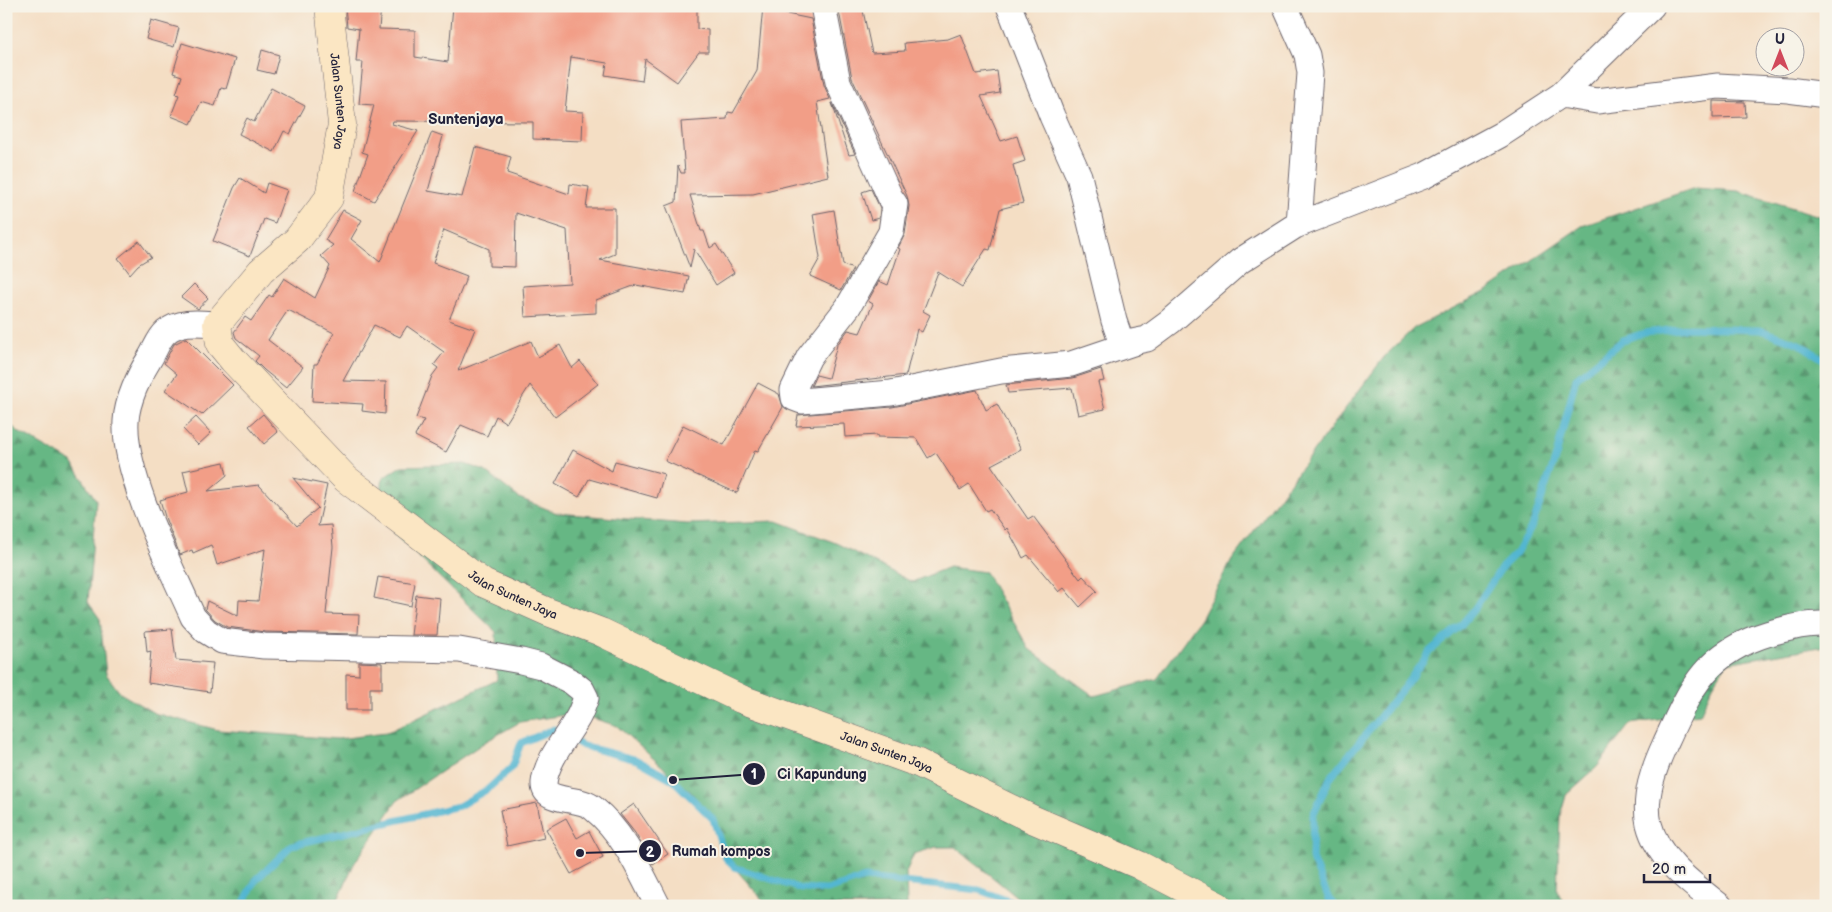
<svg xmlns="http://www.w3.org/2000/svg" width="1832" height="912" viewBox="0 0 1832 912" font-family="'Balsamiq Sans',sans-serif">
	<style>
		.forest { fill: url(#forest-firs); stroke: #446c60 }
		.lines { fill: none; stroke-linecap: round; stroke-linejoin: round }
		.stream { stroke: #53b6d1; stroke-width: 7 }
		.building { fill: #f29e87 }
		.minor-casing { stroke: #6c646b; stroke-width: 27 }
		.secondary-casing { stroke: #6c646b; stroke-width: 29 }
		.minor { stroke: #fff; stroke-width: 25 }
		.secondary { stroke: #fbe6c3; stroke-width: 28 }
		.labels { text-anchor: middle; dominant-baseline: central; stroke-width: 4; stroke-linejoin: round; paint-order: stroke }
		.street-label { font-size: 12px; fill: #22223b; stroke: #f7f3e8 }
		.quarter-label { font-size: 15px; font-weight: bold; fill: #22223b; stroke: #f7f3e8 }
		.leader { fill: none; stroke: #22223b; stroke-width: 2 }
		.callout-dot { fill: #22223b; stroke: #f7f3e8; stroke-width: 2 }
		.mark-label { font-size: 15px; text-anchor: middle; font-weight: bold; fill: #fff }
		.callout-label { font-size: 14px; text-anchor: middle; font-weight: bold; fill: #22223b; stroke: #f7f3e8; stroke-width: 4; stroke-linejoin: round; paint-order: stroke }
	</style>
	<defs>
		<pattern id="forest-firs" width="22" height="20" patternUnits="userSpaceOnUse" patternTransform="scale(1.25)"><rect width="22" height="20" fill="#66b784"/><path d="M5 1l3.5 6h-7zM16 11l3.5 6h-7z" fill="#54946d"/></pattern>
	</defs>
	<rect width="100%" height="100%" fill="#f7f3e8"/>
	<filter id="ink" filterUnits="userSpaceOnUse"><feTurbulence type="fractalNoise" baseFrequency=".02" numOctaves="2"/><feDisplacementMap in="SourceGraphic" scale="10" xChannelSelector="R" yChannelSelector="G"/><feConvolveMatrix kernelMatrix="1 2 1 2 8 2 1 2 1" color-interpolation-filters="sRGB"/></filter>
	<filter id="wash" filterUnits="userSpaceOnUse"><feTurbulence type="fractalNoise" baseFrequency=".0096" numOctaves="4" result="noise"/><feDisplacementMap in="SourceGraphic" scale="20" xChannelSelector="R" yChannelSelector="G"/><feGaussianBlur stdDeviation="1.12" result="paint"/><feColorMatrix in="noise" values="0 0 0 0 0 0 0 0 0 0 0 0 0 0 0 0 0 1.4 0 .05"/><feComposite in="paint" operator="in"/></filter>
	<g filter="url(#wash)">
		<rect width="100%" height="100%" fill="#f4dec4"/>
		<!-- forest -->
		<path class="forest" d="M 1695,188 L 1738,191 L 1826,218 L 1826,646 L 1727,663 L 1713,685 L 1700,714 L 1630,724 L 1597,767 L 1566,795 L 1560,815 L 1557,890 L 1565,906 L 1028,906 L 955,847 L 936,847 L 914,854 L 906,872 L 907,906 L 768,906 L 725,857 L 713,819 L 690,791 L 673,780 L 664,768 L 617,726 L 577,713 L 520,722 L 485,742 L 397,801 L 354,864 L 335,906 L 6,906 L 6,421 L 20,433 L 72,462 L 96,500 L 88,602 L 100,619 L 106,674 L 120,693 L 154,713 L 218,730 L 338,739 L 386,733 L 497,680 L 496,632 L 396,535 C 382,514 379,503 383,478 L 401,466 L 465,464 L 485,471 L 519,498 L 557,513 L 687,524 L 777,521 L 836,543 L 912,582 L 949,567 L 985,572 L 1029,649 L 1094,696 L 1157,679 L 1200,619 L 1232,560 L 1384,357 L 1414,328 L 1487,291 L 1582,226 Z"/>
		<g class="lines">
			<!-- stream -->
			<path class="stream" d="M 242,906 L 256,880 L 292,845 L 459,806 L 488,789 L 512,767 L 521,743 L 554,729 L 583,746 L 637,760 L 673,780 L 713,819 L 725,857 L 734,867 L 801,889 L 827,890 L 865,878 L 979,890 L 1023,906
				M 1335,906 L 1329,899 L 1312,859 L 1313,815 L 1330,778 L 1405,686 L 1430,651 L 1461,625 L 1475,608 L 1502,567 L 1516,553 L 1533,524 L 1556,456 L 1576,378 L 1623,340 L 1644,333 L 1687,328 L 1760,330 L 1800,344 L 1826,361"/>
		</g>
		<g id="blocks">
			<!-- building -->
			<path class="building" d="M 345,6 L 381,6 L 379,29 L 415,30 L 415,57 L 448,62 L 453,6 L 647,6 L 648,10 L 697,9 L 697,29 L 708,30 L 708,52 L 699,52 L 677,82 L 645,59 L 642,81 L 605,75 L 607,63 L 571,57 L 565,111 L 583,112 L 582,141 L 533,139 L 533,122 L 393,121 L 392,124 L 418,131 L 374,201 L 355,191 L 368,154 L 362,152 L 374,105 L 359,104 L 363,62 L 356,62 L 359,29 L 347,27 Z
				M 763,6 L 782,6 L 782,13 L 811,19 L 824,85 L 830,99 L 817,102 L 828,176 L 753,194 L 690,195 L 701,231 L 704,231 L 710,248 L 716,244 L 734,273 L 716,285 L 694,249 L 690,268 L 666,206 L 676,202 L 678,166 L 681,173 L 685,173 L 681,122 L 727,119 L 728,112 L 733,113 L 757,71 Z
				M 838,6 L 862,6 L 872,53 L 905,51 L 904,43 L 948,39 L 961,34 L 976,74 L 997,71 L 1000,93 L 981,96 L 1001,141 L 1017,136 L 1025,161 L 1013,165 L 1023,203 L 1000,209 L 990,250 L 986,249 L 962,287 L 938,272 L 923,311 L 930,315 L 922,332 L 917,329 L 906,375 L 811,386 L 816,375 L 828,378 L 837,345 L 848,330 L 860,333 L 873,304 L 868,301 L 879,281 L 888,285 L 900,249 L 898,248 L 905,234 L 909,206 L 907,196 L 852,78 Z
				M 151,20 L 179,28 L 174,47 L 146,39 Z
				M 182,43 L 235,59 L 226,89 L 221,88 L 215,106 L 201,102 L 191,124 L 171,116 L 179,95 L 176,94 L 182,76 L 173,73 Z
				M 262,50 L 279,55 L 274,74 L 257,70 Z
				M 271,88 L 305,106 L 290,134 L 284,131 L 274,152 L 239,134 L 247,118 L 254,122 Z
				M 1713,101 L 1745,102 L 1746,117 L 1713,118 Z
				M 832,103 L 855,154 L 849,155 Z
				M 432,132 L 443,136 L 428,191 L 462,197 L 475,147 L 511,157 L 507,173 L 569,194 L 570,184 L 589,187 L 586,208 L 615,208 L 615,254 L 600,260 L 689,276 L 685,294 L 636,285 L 596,300 L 596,313 L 525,317 L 523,286 L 570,283 L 567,230 L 516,213 L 515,267 L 489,266 L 489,249 L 444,230 L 433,263 L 467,276 L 449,320 L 475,329 L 458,371 L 531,341 L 538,357 L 560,345 L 572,368 L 580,361 L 598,384 L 555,417 L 530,385 L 506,423 L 496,416 L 487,436 L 461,425 L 446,452 L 415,436 L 424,420 L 416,418 L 432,376 L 438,368 L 434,365 L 444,352 L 407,326 L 400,337 L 374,325 L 343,381 L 386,382 L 385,414 L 362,411 L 363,404 L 312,401 L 314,364 L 317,364 L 334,333 L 288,310 L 268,340 L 303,367 L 286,388 L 264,370 L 255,361 L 259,356 L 236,338 L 234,332 L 245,317 L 251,321 L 269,295 L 272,297 L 284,278 L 315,298 L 330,266 L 321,256 L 333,245 L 325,240 L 343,210 L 362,220 L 351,239 L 380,262 Z
				M 240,178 L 264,193 L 267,183 L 287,190 L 275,223 L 264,219 L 250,256 L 213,241 L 234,188 Z
				M 871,189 L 880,208 L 879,218 L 871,220 L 862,192 Z
				M 834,210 L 843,265 L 853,269 L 841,290 L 810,276 L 820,258 L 813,214 Z
				M 139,241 L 151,257 L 138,265 L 130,274 L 118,258 Z
				M 194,284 L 208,298 L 198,309 L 181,297 Z
				M 186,338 L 233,385 L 202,415 L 165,390 L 177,374 L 164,363 L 174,344 Z
				M 1101,369 L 1104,381 L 1098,382 L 1105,409 L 1078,415 L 1072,388 L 1008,393 L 1006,385 L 1073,378 Z
				M 758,383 L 779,394 L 783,407 L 758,451 L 755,450 L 737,493 L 665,461 L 683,425 L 724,445 Z
				M 977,390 L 986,410 L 997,404 L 1021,449 L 991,465 L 1028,519 L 1033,516 L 1080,579 L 1083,576 L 1097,591 L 1080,607 L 1064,588 L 1059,592 L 1028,555 L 1023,558 L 1007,528 L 1005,530 L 990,509 L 986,511 L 969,484 L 960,490 L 936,453 L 928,458 L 916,438 L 877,437 L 877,435 L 845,437 L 844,424 L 796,426 L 798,415 L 892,407 Z
				M 263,414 L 278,432 L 264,444 L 249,426 Z
				M 196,417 L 211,433 L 198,445 L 183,429 Z
				M 573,450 L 612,471 L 615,461 L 664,474 L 657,498 L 589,479 L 579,497 L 555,484 Z
				M 224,462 L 227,475 L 208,491 L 259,485 L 297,526 L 318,508 L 293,478 L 327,485 L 318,526 L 331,525 L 333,547 L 326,614 L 359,615 L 358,634 L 265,632 L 227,627 L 215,620 L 205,609 L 207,601 L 238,616 L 239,600 L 258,601 L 265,549 L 217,565 L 211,545 L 193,553 L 192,550 L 180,555 L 166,520 L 160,500 L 188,492 L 183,471 Z
				M 378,577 L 415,583 L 411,606 L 374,598 Z
				M 416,595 L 440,598 L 437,635 L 411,635 Z
				M 172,629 L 176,660 L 213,663 L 210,692 L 148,683 L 151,651 L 147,652 L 145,631 Z
				M 359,662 L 382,663 L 382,688 L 370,688 L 370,710 L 346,710 L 346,674 L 359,675 Z
				M 537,803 L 544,838 L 507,846 L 500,810 Z
				M 634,804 L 668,854 L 653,864 L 635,833 L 620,814 Z
				M 566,818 L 577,838 L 589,831 L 603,857 L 571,874 L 546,829 Z"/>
		</g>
	</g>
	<g filter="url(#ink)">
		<use href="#blocks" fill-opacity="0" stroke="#6c646b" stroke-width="1"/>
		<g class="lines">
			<defs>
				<path id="minor" d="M 823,6 L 838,82 L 890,197 L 895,204 L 891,232 L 848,307 L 809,357 L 793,390 L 794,398 L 802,401 L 891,393 L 1001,371 L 1071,364 L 1133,343
					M 1009,6 L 1052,116 L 1079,176 L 1114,321 L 1122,344 L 1147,339 L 1170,322 L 1240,261 L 1295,226 L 1424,176 L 1500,135 L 1561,95 L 1652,6
					M 1285,6 L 1307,55 L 1310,73 L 1299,224
					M 1561,95 L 1597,101 L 1718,86 L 1788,90 L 1826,95
					M 217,324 C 200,323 180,320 166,332 C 159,338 155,350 150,358 C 139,375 127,401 126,421 C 123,475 171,567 193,617 L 206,631 L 222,641 L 264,646 L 459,650 L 521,661 L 541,666 L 572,682 L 582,690 L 586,698 C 583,705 581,713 577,719 C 566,738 546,761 544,783 C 543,804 579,796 593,808 C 624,833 640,871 658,906
					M 1720,906 C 1692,884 1658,860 1649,824 C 1643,797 1654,768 1665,744 C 1691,687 1706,652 1770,633 C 1789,628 1806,623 1826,624"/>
				<g id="secondary">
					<path id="s1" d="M 329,6 L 342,124 L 329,198 L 297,240 L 261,271 L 217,324 L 220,344 L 233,360 L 346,479 L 483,583 L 548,612 L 601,632 L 741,699 L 918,763 L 1032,819 L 1139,865 L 1218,906"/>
				</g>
			</defs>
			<!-- minor casing -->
			<use href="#minor" class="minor-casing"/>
			<!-- secondary casing -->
			<use href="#secondary" class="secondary-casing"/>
			<!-- minor -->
			<use href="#minor" class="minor"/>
			<!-- secondary -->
			<use href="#secondary" class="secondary"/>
		</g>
	</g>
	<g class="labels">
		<!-- street labels -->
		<g class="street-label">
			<text stroke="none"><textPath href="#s1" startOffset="96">Jalan Sunten Jaya</textPath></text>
			<text stroke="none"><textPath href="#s1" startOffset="772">Jalan Sunten Jaya</textPath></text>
			<text stroke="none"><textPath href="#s1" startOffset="1178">Jalan Sunten Jaya</textPath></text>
		</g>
		<!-- quarter labels -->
		<g class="quarter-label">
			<text x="466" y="119">Suntenjaya</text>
		</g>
	</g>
	<!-- callouts -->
	<path class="leader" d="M673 780L754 774M580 853L650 851"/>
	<g class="callout-dot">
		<circle cx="673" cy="780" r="5"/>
		<circle cx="580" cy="853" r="5"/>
		<circle cx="754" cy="774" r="12"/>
		<circle cx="650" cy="851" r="12"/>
	</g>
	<g class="mark-label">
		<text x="754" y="779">1</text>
		<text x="650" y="857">2</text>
	</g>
	<g class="callout-label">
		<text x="822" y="779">Ci Kapundung</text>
		<text x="721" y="856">Rumah kompos</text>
	</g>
	<!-- margin -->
	<rect width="1832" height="912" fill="none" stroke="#f7f3e8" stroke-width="25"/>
	<!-- north arrow -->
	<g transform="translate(1780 52)"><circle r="24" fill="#f7f3e8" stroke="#a29fa3"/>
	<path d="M0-4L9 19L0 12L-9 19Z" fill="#d1495b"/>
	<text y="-8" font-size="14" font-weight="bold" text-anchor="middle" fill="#22223b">U</text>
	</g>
	<!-- scale -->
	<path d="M1644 874v8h66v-8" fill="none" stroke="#22223b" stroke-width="2.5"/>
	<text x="1652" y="874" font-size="15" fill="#22223b" stroke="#f7f3e8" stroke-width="4" paint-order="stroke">20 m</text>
</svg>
